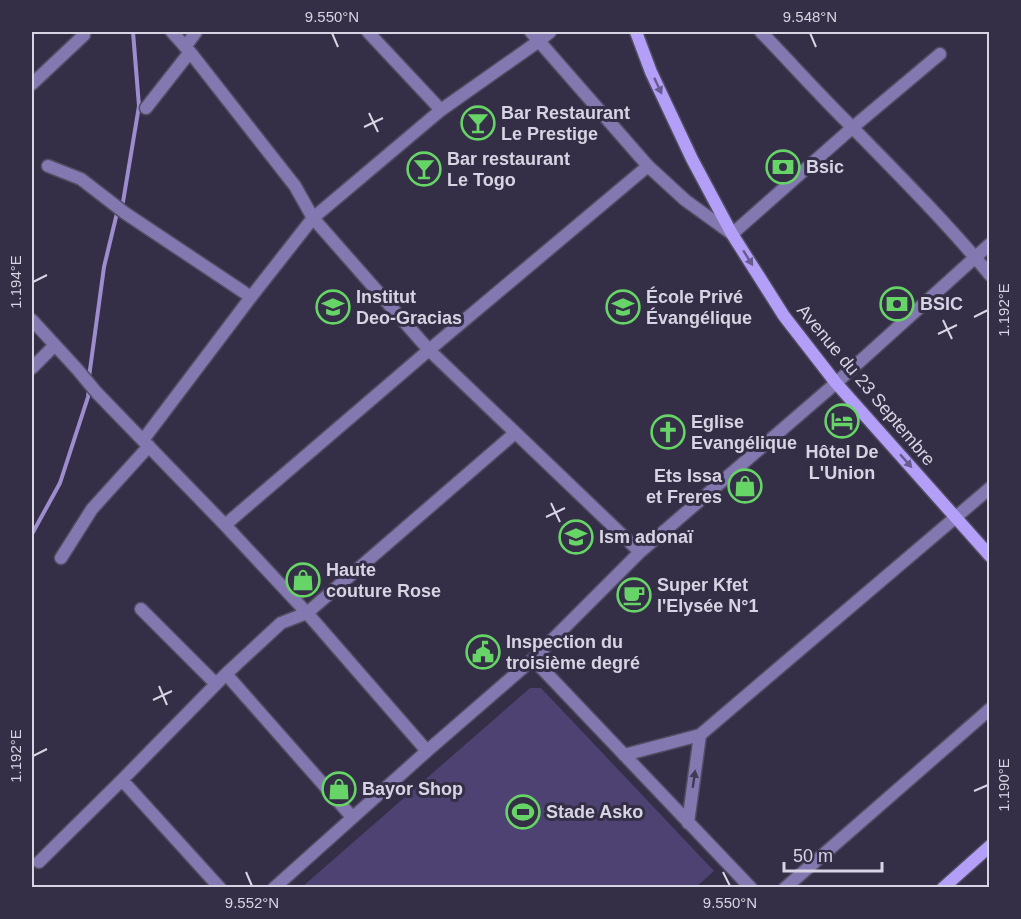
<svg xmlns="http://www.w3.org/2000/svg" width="1021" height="919" viewBox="0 0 1021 919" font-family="Arial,sans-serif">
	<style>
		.garden { fill: #4e4272 }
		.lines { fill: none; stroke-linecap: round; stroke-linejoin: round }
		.stream { stroke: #9e8dce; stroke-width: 4 }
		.street-casing { stroke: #514d62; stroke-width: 15 }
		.secondary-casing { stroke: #514d62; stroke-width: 15 }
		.street { stroke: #8478b0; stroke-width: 12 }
		.secondary { stroke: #b39ef8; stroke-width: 12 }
		.oneway { fill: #675b8d }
		.oneway2 { fill: #403a56 }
		.ticks { fill: none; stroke: #d7d4e3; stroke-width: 2 }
		.labels { text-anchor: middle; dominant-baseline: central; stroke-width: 6; stroke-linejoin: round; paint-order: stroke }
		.poi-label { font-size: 18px; font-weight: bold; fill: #d7d4e3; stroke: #342f46; text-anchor: start }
		.street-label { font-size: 18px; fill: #d7d4e3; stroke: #342f46 }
		.neatline { fill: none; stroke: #d7d4e3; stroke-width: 2 }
		.ticks-label { font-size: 15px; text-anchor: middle; fill: #d7d4e3 }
	</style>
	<rect width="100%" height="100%" fill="#342f46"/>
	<!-- garden -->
	<path class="garden" d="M 530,688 L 541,688 L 714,871 L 695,888 L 302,887 Z"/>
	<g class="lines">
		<!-- stream -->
		<path class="stream" d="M 89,377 L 104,267 L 117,213 L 123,202 L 139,106 L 133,32
			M 32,534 L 60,483 L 88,397 L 89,388
			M 32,820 L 32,823"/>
		<defs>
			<path id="street" d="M 172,32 L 190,52 L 295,186 L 313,218 L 429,350 L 640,552
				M 368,32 L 441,110
				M 531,32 L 648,166 L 685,200 L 732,234 L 852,128 L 940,54
				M 761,32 C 789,61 817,92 846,121 C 895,171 945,221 990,275
				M 185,47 L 196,32
				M 32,84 L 84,35
				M 146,108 L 190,52
				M 48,166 L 81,179 L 125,213 L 251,297
				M 32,320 L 77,369 L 97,393 L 225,525 L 307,613 L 427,751
				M 32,368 L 55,345
				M 143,440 L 251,297 L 313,218 L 441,110 L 539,41 L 550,32
				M 225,525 L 429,350 L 648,166
				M 61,558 L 92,509 L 149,446
				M 141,609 L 216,684
				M 533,659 L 751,888
				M 226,674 L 352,817
				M 624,755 L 700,735 L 990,488
				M 122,780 L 220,888
				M 688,823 L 700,735
				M 39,862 L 122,780 L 226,674 L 281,623 L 307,613 L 515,433
				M 274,888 L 427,751 L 533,659 L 640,552 L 836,383 L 990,244
				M 785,888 L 990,709"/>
			<path id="secondary" d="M 636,32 L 651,72 L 692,159 L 732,234 L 784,316 L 836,383 L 990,556
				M 943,888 L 990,846"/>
		</defs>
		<!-- street casing -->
		<use href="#street" class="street-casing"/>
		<!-- secondary casing -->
		<use href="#secondary" class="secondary-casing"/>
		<!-- street -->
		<use href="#street" class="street"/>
		<!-- secondary -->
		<use href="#secondary" class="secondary"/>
	</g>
	<!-- one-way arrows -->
	<defs><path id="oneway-solid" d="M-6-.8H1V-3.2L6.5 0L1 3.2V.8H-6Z" transform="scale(1.5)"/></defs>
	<g class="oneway">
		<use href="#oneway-solid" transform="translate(658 86) rotate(65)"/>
		<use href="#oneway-solid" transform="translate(748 258) rotate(58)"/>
		<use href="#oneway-solid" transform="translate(906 461) rotate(49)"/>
	</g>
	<use class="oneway2" href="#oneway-solid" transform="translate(694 779) rotate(-82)"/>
	<!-- ticks -->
	<path class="ticks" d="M 332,33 L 338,47M 810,33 L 816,47M 369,113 L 378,132M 364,127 L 383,118M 33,282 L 47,275M 974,317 L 988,310M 943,320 L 952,339M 938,334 L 957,325M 551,503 L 560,522M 546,517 L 565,508M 159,686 L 167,705M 153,700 L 172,691M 33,756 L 47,749M 974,791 L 988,785M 246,872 L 252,886M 723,872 L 730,886"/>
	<!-- icons -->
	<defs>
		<symbol id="bar-ring" viewBox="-11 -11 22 22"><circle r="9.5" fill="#342f46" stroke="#66d466" stroke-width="1.5"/><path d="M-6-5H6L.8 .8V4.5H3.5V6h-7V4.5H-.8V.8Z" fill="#66d466"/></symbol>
		<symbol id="bank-ring" viewBox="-11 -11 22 22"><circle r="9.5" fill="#342f46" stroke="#66d466" stroke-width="1.5"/><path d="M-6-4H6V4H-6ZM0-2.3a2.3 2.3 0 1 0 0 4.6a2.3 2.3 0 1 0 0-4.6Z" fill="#66d466"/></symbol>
		<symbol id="school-ring" viewBox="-11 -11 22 22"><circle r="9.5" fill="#342f46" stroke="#66d466" stroke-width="1.5"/><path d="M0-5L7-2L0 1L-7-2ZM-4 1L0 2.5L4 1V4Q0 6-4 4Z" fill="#66d466"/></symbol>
		<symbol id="hotel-ring" viewBox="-11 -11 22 22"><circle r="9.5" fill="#342f46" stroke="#66d466" stroke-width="1.5"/><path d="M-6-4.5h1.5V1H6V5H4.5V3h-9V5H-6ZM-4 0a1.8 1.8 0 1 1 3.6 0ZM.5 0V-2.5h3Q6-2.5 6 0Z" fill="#66d466"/></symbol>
		<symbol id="church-ring" viewBox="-11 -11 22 22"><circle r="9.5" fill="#342f46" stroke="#66d466" stroke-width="1.5"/><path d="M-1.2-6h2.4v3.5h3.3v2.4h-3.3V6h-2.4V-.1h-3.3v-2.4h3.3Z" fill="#66d466"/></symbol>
		<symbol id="shop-ring" viewBox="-11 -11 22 22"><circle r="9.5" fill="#342f46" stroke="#66d466" stroke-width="1.5"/><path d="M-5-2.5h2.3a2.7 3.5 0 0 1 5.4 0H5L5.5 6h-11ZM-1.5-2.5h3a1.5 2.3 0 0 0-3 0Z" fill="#66d466"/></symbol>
		<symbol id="university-ring" viewBox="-11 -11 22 22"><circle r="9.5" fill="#342f46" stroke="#66d466" stroke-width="1.5"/><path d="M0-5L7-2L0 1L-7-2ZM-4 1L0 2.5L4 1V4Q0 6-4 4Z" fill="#66d466"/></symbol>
		<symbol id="cafe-ring" viewBox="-11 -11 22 22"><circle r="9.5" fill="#342f46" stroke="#66d466" stroke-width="1.5"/><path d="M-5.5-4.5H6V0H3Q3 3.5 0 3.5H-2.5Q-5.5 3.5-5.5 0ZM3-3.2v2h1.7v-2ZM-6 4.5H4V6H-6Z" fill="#66d466"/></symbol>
		<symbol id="civic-ring" viewBox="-11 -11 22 22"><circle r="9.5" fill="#342f46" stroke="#66d466" stroke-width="1.5"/><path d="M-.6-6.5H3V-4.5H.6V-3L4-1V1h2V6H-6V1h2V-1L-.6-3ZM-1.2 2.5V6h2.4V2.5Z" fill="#66d466"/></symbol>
		<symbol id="stadium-ring" viewBox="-11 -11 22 22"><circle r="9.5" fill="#342f46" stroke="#66d466" stroke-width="1.5"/><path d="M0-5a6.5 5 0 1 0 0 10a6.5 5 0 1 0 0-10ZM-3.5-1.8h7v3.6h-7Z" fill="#66d466"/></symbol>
	</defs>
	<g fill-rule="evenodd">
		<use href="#bar-ring" x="459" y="104" width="38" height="38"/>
		<use href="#bank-ring" x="764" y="148" width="38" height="38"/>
		<use href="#bar-ring" x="405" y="150" width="38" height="38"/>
		<use href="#bank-ring" x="878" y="285" width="38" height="38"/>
		<use href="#school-ring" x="314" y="288" width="38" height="38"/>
		<use href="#school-ring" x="604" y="288" width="38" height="38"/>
		<use href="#hotel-ring" x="823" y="402" width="38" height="38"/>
		<use href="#church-ring" x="649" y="413" width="38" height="38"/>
		<use href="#shop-ring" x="726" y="467" width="38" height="38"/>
		<use href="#university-ring" x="557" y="518" width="38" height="38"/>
		<use href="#shop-ring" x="284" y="561" width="38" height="38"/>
		<use href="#cafe-ring" x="615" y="576" width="38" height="38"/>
		<use href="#civic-ring" x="464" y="633" width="38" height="38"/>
		<use href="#shop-ring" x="320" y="770" width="38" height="38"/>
		<use href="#stadium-ring" x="504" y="793" width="38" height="38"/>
	</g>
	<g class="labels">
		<!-- poi labels -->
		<g class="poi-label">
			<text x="501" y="113">Bar Restaurant<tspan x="501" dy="21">Le Prestige</tspan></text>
			<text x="447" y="159">Bar restaurant<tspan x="447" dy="21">Le Togo</tspan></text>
			<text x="806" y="167">Bsic</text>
			<text x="356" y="297">Institut<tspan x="356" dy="21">Deo-Gracias</tspan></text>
			<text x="646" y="297">École Privé<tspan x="646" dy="21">Évangélique</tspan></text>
			<text x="920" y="304">BSIC</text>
			<text x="691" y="422">Eglise<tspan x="691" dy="21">Evangélique</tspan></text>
			<text x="842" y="452" text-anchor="middle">Hôtel De<tspan x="842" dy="21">L'Union</tspan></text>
			<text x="722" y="476" text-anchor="end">Ets Issa<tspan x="722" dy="21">et Freres</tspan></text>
			<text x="599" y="537">Ism adonaï</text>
			<text x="326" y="570">Haute<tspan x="326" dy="21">couture Rose</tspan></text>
			<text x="657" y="585">Super Kfet<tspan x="657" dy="21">l'Elysée N°1</tspan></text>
			<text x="506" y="642">Inspection du<tspan x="506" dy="21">troisième degré</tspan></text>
			<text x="362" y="789">Bayor Shop</text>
			<text x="546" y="812">Stade Asko</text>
		</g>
		<!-- street labels -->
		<g class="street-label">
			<text transform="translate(866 385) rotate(50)">Avenue du 23 Septembre</text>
		</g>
	</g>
	<!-- border -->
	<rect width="1021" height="919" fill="none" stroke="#342f46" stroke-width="66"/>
	<!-- scale -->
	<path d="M784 862v9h98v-9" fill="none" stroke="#d7d4e3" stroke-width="3"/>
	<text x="793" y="862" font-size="18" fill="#d7d4e3" stroke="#342f46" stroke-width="4.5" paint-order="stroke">50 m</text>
	<rect x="33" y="33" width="955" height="853" class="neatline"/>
	<g class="ticks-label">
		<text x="332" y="22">9.550°N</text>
		<text x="810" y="22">9.548°N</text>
		<text transform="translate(16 282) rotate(-90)" y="5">1.194°E</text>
		<text transform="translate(1004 310) rotate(-90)" y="5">1.192°E</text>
		<text transform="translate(16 756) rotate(-90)" y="5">1.192°E</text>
		<text transform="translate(1004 785) rotate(-90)" y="5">1.190°E</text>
		<text x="252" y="908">9.552°N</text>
		<text x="730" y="908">9.550°N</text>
	</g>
</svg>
